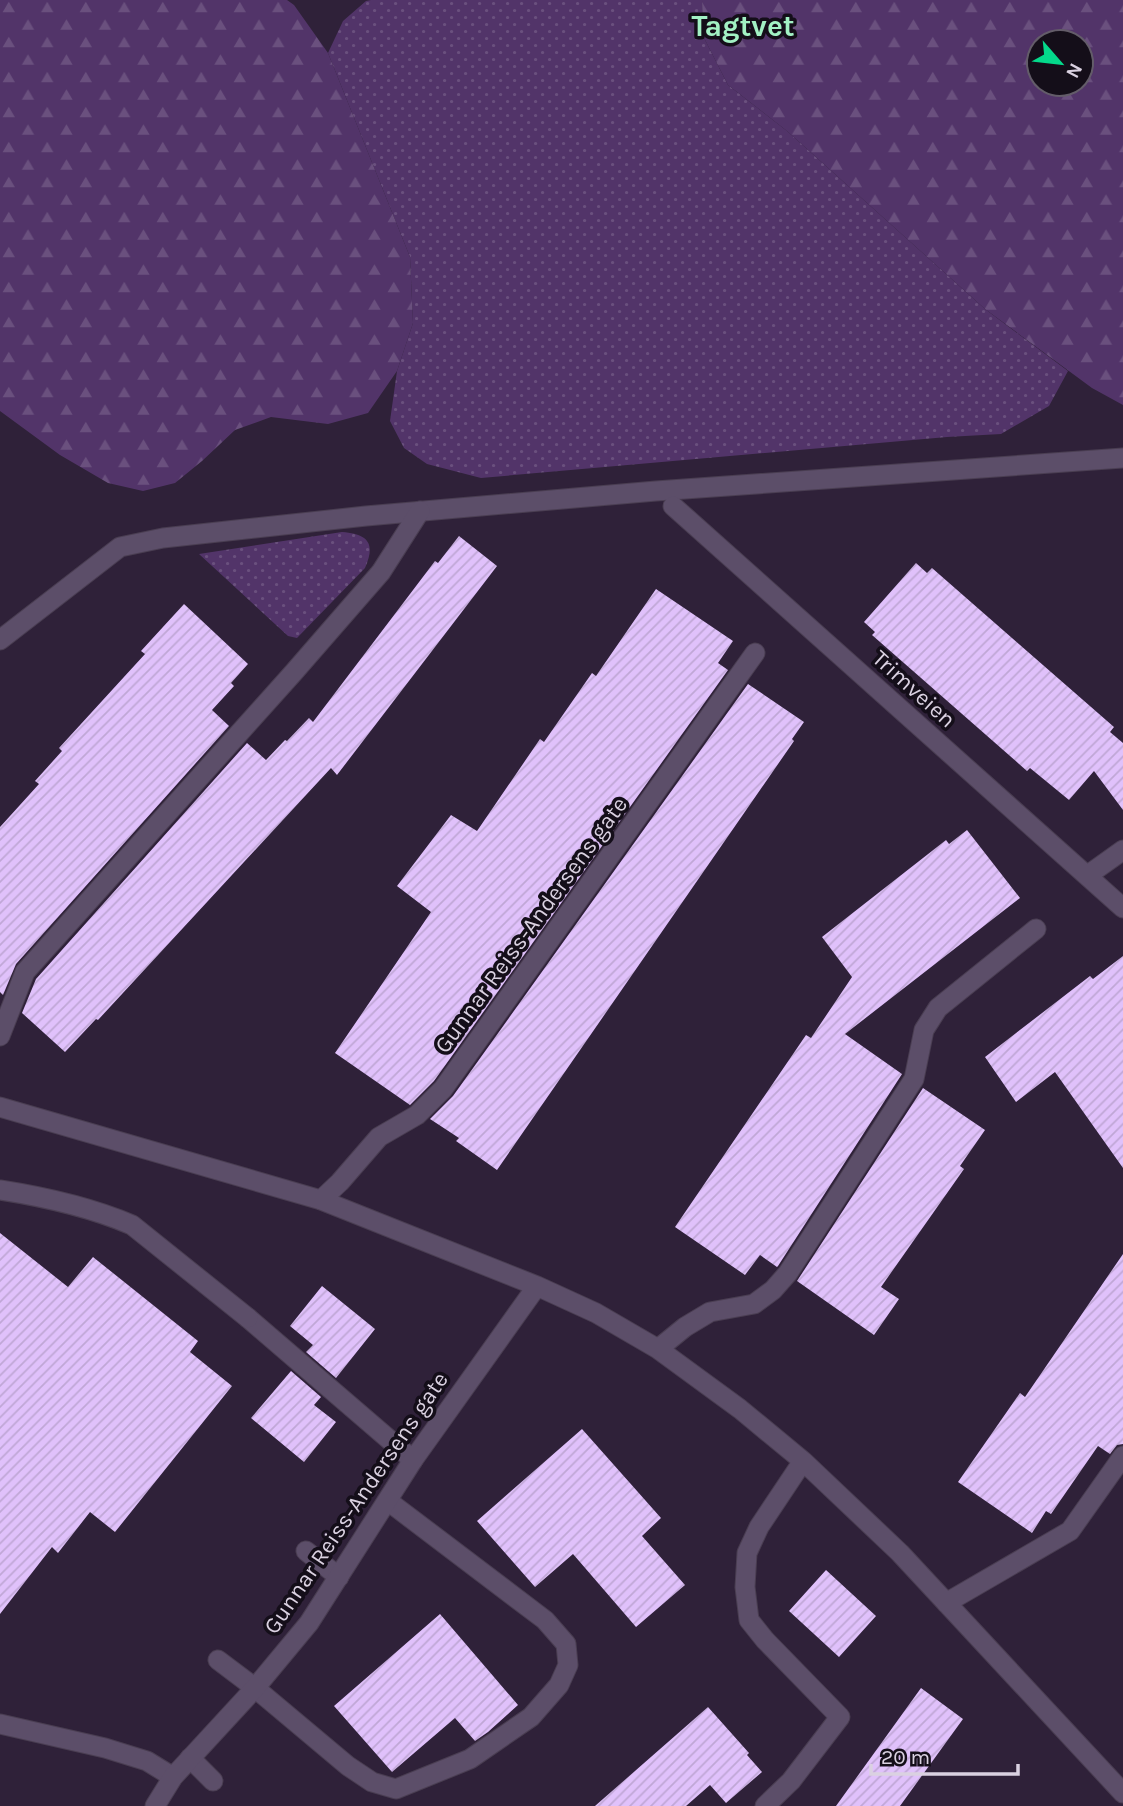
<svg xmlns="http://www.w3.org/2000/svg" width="1123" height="1806" viewBox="0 0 1123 1806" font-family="Karla,sans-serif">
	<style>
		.grass { fill: url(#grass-dots) }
		.forest { fill: url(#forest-firs); fill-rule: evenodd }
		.building { fill: url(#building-hatch) }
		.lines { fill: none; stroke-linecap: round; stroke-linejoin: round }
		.service-casing { stroke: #4a3e52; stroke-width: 21 }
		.pedestrian-casing { stroke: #4a3e52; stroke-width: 21 }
		.minor-casing { stroke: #4a3e52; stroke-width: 21 }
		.service { stroke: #5c4e69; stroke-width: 19 }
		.pedestrian { stroke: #5c4e69; stroke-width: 19 }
		.minor { stroke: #5c4e69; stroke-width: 19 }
		.labels { text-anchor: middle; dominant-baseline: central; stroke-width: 7; stroke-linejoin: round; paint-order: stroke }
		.street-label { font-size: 23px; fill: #dad1e1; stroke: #140e19 }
		.district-label { font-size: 30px; font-weight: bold; fill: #a2f1c4; stroke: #140e19 }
	</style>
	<defs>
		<pattern id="grass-dots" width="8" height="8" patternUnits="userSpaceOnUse" patternTransform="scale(1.75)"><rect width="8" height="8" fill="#523469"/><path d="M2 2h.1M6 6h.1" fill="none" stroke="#6a507e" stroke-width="1.8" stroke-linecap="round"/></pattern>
		<pattern id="forest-firs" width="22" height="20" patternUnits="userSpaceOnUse" patternTransform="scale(1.75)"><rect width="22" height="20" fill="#523469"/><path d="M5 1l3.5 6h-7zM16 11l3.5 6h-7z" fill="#6a507e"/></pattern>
		<pattern id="building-hatch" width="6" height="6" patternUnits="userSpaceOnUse" patternTransform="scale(1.75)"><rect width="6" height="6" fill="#e0c1fb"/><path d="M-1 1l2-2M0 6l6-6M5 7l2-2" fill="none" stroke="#c0a7d6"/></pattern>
	</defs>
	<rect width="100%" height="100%" fill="#2f2139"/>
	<!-- grass -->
	<path class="grass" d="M 371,0 L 702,0 L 703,36 L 728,85 L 787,131 L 985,309 L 1068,371 L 1049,406 L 1001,434 L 947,437 L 481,478 L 427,464 L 404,448 L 390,421 L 397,371 L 413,323 L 410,257 L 328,53 L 343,21 L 366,1 Z
		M 342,532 C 368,534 376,543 365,568 L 297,638 L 288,636 L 199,554 Z"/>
	<!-- forest -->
	<path class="forest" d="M 0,0 L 287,0 L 294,5 L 328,53 L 410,257 L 413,323 L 397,371 L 368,413 L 328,424 L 271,417 L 235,430 L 202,461 L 175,483 L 143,491 L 108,483 L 60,455 L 0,411 Z
		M 702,0 L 1123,0 L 1123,405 L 1092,388 L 985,309 L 787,131 L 728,85 L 703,36 ZM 1081,42 L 1081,84 L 1039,84 L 1039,42 Z"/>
	<!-- building -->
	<path class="building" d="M 459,536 L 497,566 L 337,775 L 331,768 L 98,1020 L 96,1019 L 65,1052 L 22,1013 L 36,979 L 247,743 L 266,760 L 285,740 L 287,741 L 309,718 L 313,722 L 435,561 L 438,563 Z
		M 916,563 L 927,573 L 932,568 L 1114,727 L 1110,732 L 1123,743 L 1123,810 L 1094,771 L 1069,800 L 1030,768 L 1027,771 L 872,635 L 875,632 L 864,622 Z
		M 656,589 L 733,641 L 718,663 L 728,670 L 434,1081 L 410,1105 L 335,1053 L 431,912 L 397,886 L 451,815 L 477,831 L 540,739 L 544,742 L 592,673 L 596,676 Z
		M 184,604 L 248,664 L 231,683 L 234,686 L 212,710 L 229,726 L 16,964 L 3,995 L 0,992 L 0,827 L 39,784 L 35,781 L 62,751 L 59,748 L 145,654 L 141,651 Z
		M 748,684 L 804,722 L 792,739 L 794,741 L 497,1170 L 456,1141 L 459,1138 L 430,1119 L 453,1096 Z
		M 967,830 L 1020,898 L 845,1034 L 902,1074 L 778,1266 L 777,1267 L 760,1255 L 745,1275 L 675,1227 L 806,1035 L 811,1038 L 852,977 L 822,937 L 946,840 L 949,844 Z
		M 1123,956 L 1123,1168 L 1055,1072 L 1016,1102 L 985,1057 L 1090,976 L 1093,979 Z
		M 923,1088 L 985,1130 L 960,1166 L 964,1169 L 881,1287 L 899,1299 L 874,1335 L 797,1281 Z
		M 0,1233 L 68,1287 L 93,1257 L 198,1341 L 190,1352 L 232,1386 L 115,1532 L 90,1512 L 58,1553 L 52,1547 L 0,1614 Z
		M 1123,1254 L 1123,1444 L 1117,1445 L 1110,1454 L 1098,1446 L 1051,1514 L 1046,1511 L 1032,1533 L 958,1482 L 1020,1393 L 1025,1397 Z
		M 322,1286 L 375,1329 L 336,1378 L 306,1352 L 313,1345 L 290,1326 Z
		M 291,1371 L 321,1397 L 314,1405 L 336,1422 L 304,1462 L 251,1418 Z
		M 582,1429 L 661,1518 L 642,1536 L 685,1585 L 636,1627 L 573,1554 L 535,1587 L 477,1521 Z
		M 826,1570 L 876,1616 L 839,1657 L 789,1611 Z
		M 440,1614 L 518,1705 L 488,1732 L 475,1741 L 455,1718 L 392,1772 L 334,1706 Z
		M 921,1688 L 963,1719 L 900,1806 L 836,1806 Z
		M 708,1707 L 749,1753 L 747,1755 L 762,1772 L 726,1803 L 710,1785 L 686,1806 L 595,1806 Z"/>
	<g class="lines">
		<defs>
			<path id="service" d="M 248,1318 L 413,1460
				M 306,1551 L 339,1577
				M 218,1660 L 255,1688 L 348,1766 L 372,1782 L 396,1789 L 470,1759 L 531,1717 L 559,1685 L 568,1665 L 566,1644 L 545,1620 L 388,1501
				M 0,1724 L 105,1748 L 147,1761 L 173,1777
				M 190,1758 L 213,1781"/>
			<path id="pedestrian" d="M 0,640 L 120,547 L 163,538 L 366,516 L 656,491 L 1123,458"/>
			<path id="minor" d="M 673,506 L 1123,908
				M 1088,875 L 1123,850
				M 0,1036 L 25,972 L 294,672 L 381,572 L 420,511
				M 0,1107 L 321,1200 L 537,1286 L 596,1313 L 658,1349 L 740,1409 L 803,1461 L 900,1553 L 1123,1793
				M 0,1190 C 45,1197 90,1207 132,1225 L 248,1318
				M 321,1200 L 340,1182 L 379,1137 L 417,1115 L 443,1089 L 755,653
				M 658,1349 L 685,1327 L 710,1312 L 754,1304 L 773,1290 L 788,1273 L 914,1079 L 924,1030 L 938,1008 L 1036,929
				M 946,1603 L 1070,1531 L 1123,1456
				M 155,1806 L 173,1777 L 255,1688 L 309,1623 L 413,1460 L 537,1286
				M 765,1806 L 791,1781 L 840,1717 L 765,1640 L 749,1620 L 745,1587 L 747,1553 L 759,1527 L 803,1461"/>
		</defs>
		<!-- service casing -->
		<use href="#service" class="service-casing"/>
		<!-- pedestrian casing -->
		<use href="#pedestrian" class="pedestrian-casing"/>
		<!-- minor casing -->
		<use href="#minor" class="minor-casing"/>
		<!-- service -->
		<use href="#service" class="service"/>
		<!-- pedestrian -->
		<use href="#pedestrian" class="pedestrian"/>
		<!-- minor -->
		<use href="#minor" class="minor"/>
	</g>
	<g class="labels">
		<!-- street labels -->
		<g class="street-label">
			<text transform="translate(914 689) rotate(42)">Trimveien</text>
			<text transform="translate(531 925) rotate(-54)">Gunnar Reiss-Andersens gate</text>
			<text transform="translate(356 1503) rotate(-56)">Gunnar Reiss-Andersens gate</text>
		</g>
		<!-- district labels -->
		<g class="district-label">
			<text x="743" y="26">Tagtvet</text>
		</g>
	</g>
	<!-- north arrow -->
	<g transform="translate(1060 63) rotate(118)"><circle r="33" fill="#140e19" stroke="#635c69" stroke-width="2"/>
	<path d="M0-5L12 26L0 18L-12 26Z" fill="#04d98b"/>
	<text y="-10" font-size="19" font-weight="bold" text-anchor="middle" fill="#dad1e1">N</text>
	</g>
	<!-- scale -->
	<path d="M871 1764v10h147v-10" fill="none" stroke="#dad1e1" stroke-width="3.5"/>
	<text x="881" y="1764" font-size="21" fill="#dad1e1" stroke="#140e19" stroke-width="5" paint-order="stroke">20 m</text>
</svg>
